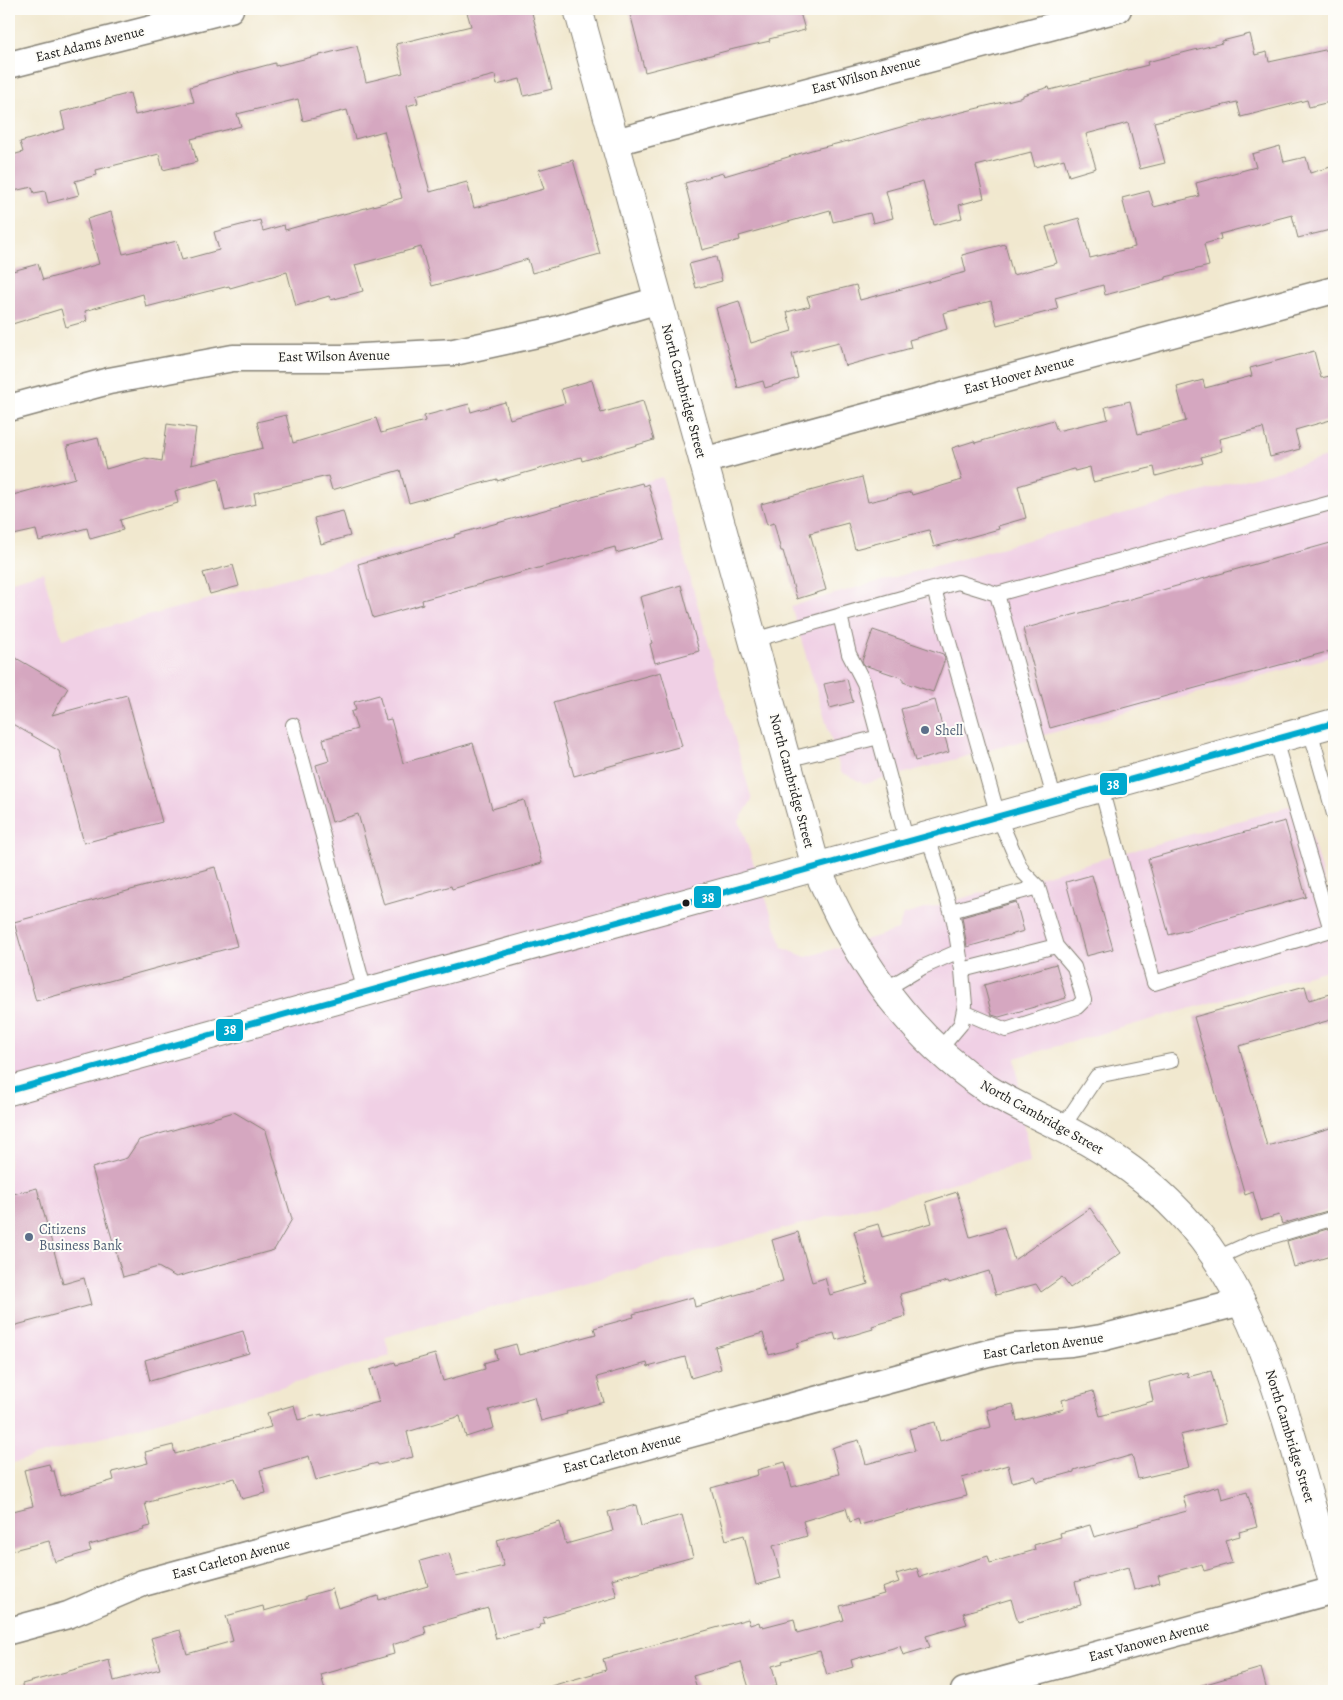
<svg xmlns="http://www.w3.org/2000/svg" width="1343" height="1700" viewBox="0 0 1343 1700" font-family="Alegreya,serif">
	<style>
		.built { fill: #f0d0e5 }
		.building { fill: #d5a7c0 }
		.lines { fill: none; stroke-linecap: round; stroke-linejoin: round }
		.service-casing { stroke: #868276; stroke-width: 16 }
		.minor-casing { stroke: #868276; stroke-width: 29 }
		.tertiary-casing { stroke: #868276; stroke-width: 30 }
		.primary-casing { stroke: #868276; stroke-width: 30 }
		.service { stroke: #fff; stroke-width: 14 }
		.minor { stroke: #fff; stroke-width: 26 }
		.tertiary { stroke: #fff; stroke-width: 28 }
		.primary { stroke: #fff; stroke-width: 28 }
		.bus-1-casing { stroke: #fdfcf7; stroke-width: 10 }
		.bus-1 { stroke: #00a9ce; stroke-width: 6 }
		.service-dot { fill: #5c6f8a; stroke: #fdfcf7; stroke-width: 2 }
		.bus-dot { fill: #1c1c1c; stroke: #fdfcf7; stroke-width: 2 }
		.labels { text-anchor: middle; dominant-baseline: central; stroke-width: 4; stroke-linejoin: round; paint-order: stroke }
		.street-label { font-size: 14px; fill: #1c1c1c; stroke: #fdfcf7 }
		.service-label { font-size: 14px; fill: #4e5e75; stroke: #fdfcf7; text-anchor: start }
		.line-badge { stroke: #fdfcf7; stroke-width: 2 }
		.badge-label { font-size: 14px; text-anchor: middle; font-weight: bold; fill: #fff }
	</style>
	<rect width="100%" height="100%" fill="#fdfcf7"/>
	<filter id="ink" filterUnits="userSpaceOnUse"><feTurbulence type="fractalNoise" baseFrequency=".02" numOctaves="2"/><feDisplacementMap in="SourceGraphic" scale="10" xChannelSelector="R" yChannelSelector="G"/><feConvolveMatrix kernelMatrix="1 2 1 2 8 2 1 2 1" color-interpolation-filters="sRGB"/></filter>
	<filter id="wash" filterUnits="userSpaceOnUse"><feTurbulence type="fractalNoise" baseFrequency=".0096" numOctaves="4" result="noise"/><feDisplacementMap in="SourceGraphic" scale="20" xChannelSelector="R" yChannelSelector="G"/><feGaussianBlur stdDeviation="1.12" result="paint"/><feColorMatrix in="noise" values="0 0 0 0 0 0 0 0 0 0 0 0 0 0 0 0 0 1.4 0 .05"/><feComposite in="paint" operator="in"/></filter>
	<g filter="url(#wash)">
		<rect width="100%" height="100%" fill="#f1e8cf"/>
		<!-- built -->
		<path class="built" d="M 1334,455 L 1334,656 L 865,784 L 841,772 L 791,606 Z
			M 662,477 L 752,800 L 739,821 L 783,948 L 806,957 L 898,930 L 903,915 L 1302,803 L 1334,916 L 1334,968 L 1015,1058 L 1030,1162 L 385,1337 L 390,1356 L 9,1464 L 9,582 L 43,572 L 62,639 Z"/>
		<g id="blocks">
			<!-- building -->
			<path class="building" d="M 466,9 L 531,9 L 552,89 L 524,96 L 520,79 L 497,85 L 495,75 L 416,95 L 418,103 L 407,106 L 430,192 L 467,182 L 474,208 L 544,189 L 538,170 L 573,160 L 600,254 L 532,273 L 528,259 L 432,286 L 421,247 L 355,265 L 363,291 L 331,300 L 329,296 L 296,306 L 287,272 L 230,288 L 229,286 L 146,307 L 143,294 L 85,311 L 87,321 L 66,327 L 61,309 L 9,325 L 9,272 L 38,264 L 43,280 L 99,264 L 87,219 L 111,212 L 123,254 L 177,241 L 182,260 L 219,250 L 214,232 L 260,220 L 263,231 L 284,225 L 285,230 L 402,198 L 384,131 L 355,139 L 347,110 L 303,121 L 298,99 L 237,114 L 241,126 L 191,139 L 197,162 L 163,170 L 159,154 L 96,170 L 97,175 L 75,181 L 79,195 L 48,203 L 45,191 L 34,193 L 32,187 L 9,192 L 9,156 L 23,152 L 20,142 L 65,129 L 61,112 L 130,93 L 135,115 L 194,102 L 190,87 L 207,82 L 207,81 L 275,63 L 275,66 L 357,46 L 366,82 L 403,73 L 396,44 L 471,26 Z
				M 629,9 L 799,9 L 805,30 L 769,39 L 770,41 L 734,49 L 645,72 Z
				M 1250,34 L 1255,55 L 1267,52 L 1269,62 L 1334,48 L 1334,101 L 1309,107 L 1307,100 L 1241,117 L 1237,102 L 1154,122 L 1165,163 L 1140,169 L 1128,123 L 1086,134 L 1096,168 L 1069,176 L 1064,159 L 1035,167 L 1031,152 L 976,166 L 984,198 L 959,205 L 962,218 L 934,225 L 923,181 L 886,191 L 893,218 L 873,223 L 870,213 L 833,222 L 830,210 L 739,236 L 740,240 L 702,250 L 685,183 L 723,173 L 724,176 L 815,149 L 848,141 L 848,142 L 929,119 L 930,120 L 1023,97 L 1023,95 L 1049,87 L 1050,90 L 1148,65 L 1147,62 L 1222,43 L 1222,41 Z
				M 1280,146 L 1284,162 L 1306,157 L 1310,173 L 1334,166 L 1334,229 L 1298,238 L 1292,215 L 1220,234 L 1221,239 L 1204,244 L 1209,266 L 1166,277 L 1166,279 L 1105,295 L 1103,285 L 1055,298 L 1058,309 L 997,325 L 991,301 L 943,313 L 947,329 L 909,340 L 911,348 L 845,366 L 839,342 L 792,354 L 798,378 L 765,388 L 763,381 L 738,388 L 716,308 L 739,301 L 751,343 L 792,331 L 787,312 L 810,306 L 807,297 L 856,285 L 860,300 L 966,272 L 962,255 L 1005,244 L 1013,275 L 1057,263 L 1046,227 L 1079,218 L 1090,258 L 1135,247 L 1122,198 L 1149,191 L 1154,207 L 1199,196 L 1196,183 L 1256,167 L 1252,154 Z
				M 716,257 L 722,281 L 696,288 L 689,264 Z
				M 1314,351 L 1321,378 L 1334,375 L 1334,419 L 1295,430 L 1300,449 L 1270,457 L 1263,428 L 1219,439 L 1222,451 L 1201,457 L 1203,463 L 1156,476 L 1154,467 L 1093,482 L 1090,467 L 1075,471 L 1074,469 L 1018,486 L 1026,518 L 998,526 L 999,529 L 934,547 L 929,530 L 855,549 L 848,523 L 810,533 L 826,590 L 797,599 L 783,551 L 781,551 L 774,523 L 767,525 L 761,504 L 862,477 L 868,502 L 911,492 L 912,495 L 962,480 L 952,448 L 974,441 L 975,443 L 1053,420 L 1057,431 L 1108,419 L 1105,407 L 1130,401 L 1138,434 L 1186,421 L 1177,387 L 1203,380 L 1205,388 L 1252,376 L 1250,368 Z
				M 592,380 L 601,413 L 643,401 L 654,440 L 582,461 L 581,457 L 497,481 L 497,479 L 409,503 L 400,470 L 332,490 L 328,476 L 254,493 L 256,504 L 225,511 L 218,479 L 175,491 L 178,503 L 120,520 L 123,530 L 90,539 L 87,528 L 39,541 L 36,530 L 9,536 L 9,496 L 75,478 L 67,446 L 98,438 L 106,469 L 145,458 L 162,461 L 167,424 L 196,428 L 191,465 L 263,448 L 257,422 L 286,415 L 293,443 L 376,418 L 381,433 L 425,421 L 424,416 L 469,404 L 471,412 L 505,402 L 510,419 L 565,403 L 561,389 Z
				M 642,483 L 643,486 L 648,484 L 664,540 L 616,553 L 615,547 L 422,600 L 423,604 L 373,618 L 358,564 L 455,537 L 454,535 Z
				M 343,511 L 350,536 L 321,544 L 314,518 Z
				M 1334,542 L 1334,650 L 1050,728 L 1023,629 Z
				M 233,565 L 239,586 L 210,594 L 203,573 Z
				M 681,585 L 699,651 L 655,663 L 650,644 L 652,643 L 640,597 Z
				M 873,630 L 943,654 L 945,659 L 933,692 L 903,682 L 903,678 L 864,665 L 862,661 Z
				M 9,654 L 68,688 L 52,715 L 127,695 L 162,822 L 84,843 L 59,751 L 9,722 Z
				M 661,672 L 682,746 L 574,776 L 553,702 Z
				M 847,679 L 853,702 L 830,708 L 824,684 Z
				M 379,695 L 386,720 L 391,719 L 403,763 L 473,743 L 492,809 L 524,800 L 542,863 L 452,889 L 451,886 L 384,905 L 358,814 L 332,822 L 316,765 L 329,761 L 323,739 L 357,729 L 351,712 L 356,710 L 354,702 Z
				M 935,700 L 949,752 L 915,761 L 901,709 Z
				M 1285,821 L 1306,897 L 1169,935 L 1148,859 Z
				M 215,867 L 237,946 L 36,1001 L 14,922 Z
				M 1092,875 L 1113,949 L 1086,956 L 1066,882 Z
				M 1016,902 L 1024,931 L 967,947 L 962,917 Z
				M 1056,964 L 1066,998 L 999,1017 L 992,1015 L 984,985 Z
				M 1305,986 L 1309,1000 L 1334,993 L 1334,1019 L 1239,1046 L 1267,1146 L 1334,1127 L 1334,1209 L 1282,1224 L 1279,1215 L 1261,1220 L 1253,1192 L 1245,1195 L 1194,1017 Z
				M 234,1112 L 266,1131 L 292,1219 L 274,1250 L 176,1277 L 158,1267 L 123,1277 L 92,1168 L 127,1158 L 139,1140 Z
				M 37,1188 L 63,1284 L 84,1278 L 91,1305 L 9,1327 L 9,1195 Z
				M 957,1192 L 970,1237 L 1004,1227 L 1014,1260 L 1090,1208 L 1121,1253 L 1070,1288 L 1062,1277 L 1041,1292 L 1036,1284 L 996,1295 L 989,1271 L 949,1283 L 948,1281 L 900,1294 L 906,1316 L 872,1326 L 873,1329 L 836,1340 L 834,1333 L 797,1343 L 798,1347 L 769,1355 L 763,1333 L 715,1347 L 721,1369 L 691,1378 L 685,1357 L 648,1367 L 647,1363 L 597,1377 L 604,1402 L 566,1412 L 567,1414 L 541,1421 L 534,1397 L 489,1410 L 494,1428 L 466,1437 L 460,1416 L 407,1432 L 413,1457 L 378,1465 L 377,1463 L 316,1480 L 309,1456 L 260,1470 L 266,1493 L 242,1499 L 235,1478 L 156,1498 L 156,1500 L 145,1503 L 151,1526 L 143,1528 L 144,1530 L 89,1545 L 91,1551 L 55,1562 L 49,1541 L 9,1551 L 9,1512 L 33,1506 L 24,1470 L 49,1464 L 51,1471 L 54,1471 L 60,1496 L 114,1480 L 112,1472 L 148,1463 L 145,1452 L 173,1445 L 175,1454 L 271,1427 L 267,1413 L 294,1405 L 298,1420 L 322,1414 L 322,1416 L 379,1402 L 370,1370 L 395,1362 L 396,1365 L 435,1354 L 443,1381 L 485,1369 L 484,1363 L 497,1359 L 495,1350 L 516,1344 L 519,1355 L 596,1334 L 594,1328 L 634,1317 L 633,1314 L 693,1297 L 695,1307 L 783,1281 L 772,1240 L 798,1232 L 812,1282 L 825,1278 L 830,1295 L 868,1284 L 854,1231 L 878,1224 L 882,1237 L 932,1223 L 926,1202 Z
				M 1334,1227 L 1334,1255 L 1294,1267 L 1287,1241 Z
				M 243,1331 L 249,1353 L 150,1381 L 145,1360 Z
				M 1211,1371 L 1225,1424 L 1180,1435 L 1189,1467 L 1138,1479 L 1132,1455 L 1115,1460 L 1114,1458 L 1074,1470 L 1074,1472 L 1037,1482 L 1035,1476 L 1012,1482 L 1008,1465 L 962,1478 L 967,1496 L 934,1504 L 860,1525 L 858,1519 L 850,1522 L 846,1508 L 803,1521 L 807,1536 L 773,1546 L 781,1578 L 756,1585 L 744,1535 L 726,1540 L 711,1488 L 758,1475 L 757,1470 L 785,1462 L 792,1487 L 839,1474 L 832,1448 L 837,1446 L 859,1440 L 866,1464 L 915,1451 L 909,1429 L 935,1422 L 940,1441 L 991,1427 L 987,1410 L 1013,1404 L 1017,1421 L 1064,1409 L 1062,1400 L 1093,1391 L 1100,1416 L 1153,1401 L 1149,1382 L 1187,1372 L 1188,1377 Z
				M 1219,1486 L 1222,1499 L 1247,1492 L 1257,1527 L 1239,1532 L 1240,1536 L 1225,1540 L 1232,1563 L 1204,1571 L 1202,1564 L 1158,1576 L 1160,1583 L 1134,1590 L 1128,1567 L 1075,1582 L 1081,1605 L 1018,1622 L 1011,1599 L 963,1613 L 967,1624 L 926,1636 L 930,1647 L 903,1655 L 900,1646 L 851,1660 L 853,1667 L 827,1675 L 820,1651 L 782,1661 L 783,1663 L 772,1666 L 777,1686 L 758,1691 L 750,1691 L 741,1662 L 693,1676 L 698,1691 L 551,1691 L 551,1686 L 606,1670 L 603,1659 L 748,1619 L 750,1625 L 759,1622 L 760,1626 L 763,1625 L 763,1627 L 794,1619 L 797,1633 L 844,1620 L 840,1606 L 884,1594 L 882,1588 L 899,1582 L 896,1574 L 917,1568 L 920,1577 L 988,1556 L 990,1563 L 1035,1550 L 1034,1545 L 1061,1537 L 1060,1533 L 1090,1525 L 1094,1537 L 1139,1525 L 1138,1524 L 1187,1511 L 1183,1496 Z
				M 636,1505 L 641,1526 L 682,1515 L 693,1557 L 612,1579 L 617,1597 L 543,1618 L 545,1624 L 539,1625 L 540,1628 L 496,1639 L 488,1608 L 424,1626 L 426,1634 L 392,1645 L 394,1654 L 321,1675 L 325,1691 L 23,1691 L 22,1684 L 109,1660 L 114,1681 L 160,1669 L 151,1638 L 180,1630 L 187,1654 L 233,1641 L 226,1616 L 263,1606 L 264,1611 L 306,1599 L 306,1596 L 332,1589 L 338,1608 L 378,1596 L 379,1600 L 428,1586 L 420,1561 L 449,1553 L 456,1577 L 504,1566 L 497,1540 L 560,1522 L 566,1544 L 613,1531 L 608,1512 Z
				M 1261,1668 L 1267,1691 L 1200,1691 L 1199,1686 Z"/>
		</g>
	</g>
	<g filter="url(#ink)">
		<use href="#blocks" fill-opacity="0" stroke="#868276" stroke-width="1"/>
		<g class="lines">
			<defs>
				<path id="service" d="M 934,589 L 998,816 L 1017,860 L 1023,872 L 1038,887 L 1056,946 L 962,970 L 965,1005 L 961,1024 L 939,1050
					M 997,594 L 1055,801
					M 840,615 L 849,654 L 864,683 L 907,842
					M 753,640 L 958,582 L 997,594 L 1334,502
					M 293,725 L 365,992
					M 1310,730 L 1334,814
					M 786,760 L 879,737
					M 1101,788 L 1154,983 L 1331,930 L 1275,740
					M 928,836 L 954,921 L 962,970
					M 951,911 L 1038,887
					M 884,990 L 923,967 L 959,951
					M 964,1012 L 1006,1030 L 1077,1007 L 1084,1000 L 1074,967 L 1056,946
					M 1062,1128 L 1097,1076 L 1171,1061
					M 1217,1258 L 1250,1243 L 1334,1218"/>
				<path id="minor" d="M 9,65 L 230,9
					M 615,142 L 1118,9
					M 9,408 L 109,381 L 233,358 L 345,358 L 454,352 L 551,331 L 659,300
					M 703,461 L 1334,290
					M 9,1631 L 68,1615 L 143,1583 L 988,1353 L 1015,1347 L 1071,1343 L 1101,1338 L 1242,1302
					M 964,1691 L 1334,1590"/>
				<path id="tertiary" d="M 578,9 L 816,867 C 826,888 835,909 846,929 C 880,991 927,1048 986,1088 C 1013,1105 1044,1118 1072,1133 C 1112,1154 1149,1180 1180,1213 C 1242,1277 1270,1364 1295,1448 C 1308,1494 1321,1540 1334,1586"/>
				<path id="primary" d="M 9,1091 L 1334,723"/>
			</defs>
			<!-- service casing -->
			<use href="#service" class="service-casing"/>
			<!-- minor casing -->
			<use href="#minor" class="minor-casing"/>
			<!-- tertiary casing -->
			<use href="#tertiary" class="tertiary-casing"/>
			<!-- primary casing -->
			<use href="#primary" class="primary-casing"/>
			<!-- service -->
			<use href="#service" class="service"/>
			<!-- minor -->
			<use href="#minor" class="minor"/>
			<!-- tertiary -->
			<use href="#tertiary" class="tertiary"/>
			<!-- primary -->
			<use href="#primary" class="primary"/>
			<defs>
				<path id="bus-1" d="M 9,1091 L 1334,723"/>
			</defs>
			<!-- bus-1 casing -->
			<use href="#bus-1" class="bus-1-casing"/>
			<!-- bus-1 -->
			<use href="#bus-1" class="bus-1"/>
		</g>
	</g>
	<!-- markers -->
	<g class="service-dot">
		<circle cx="925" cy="730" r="5"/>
		<circle cx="29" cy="1237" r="5"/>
	</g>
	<circle class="bus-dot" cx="686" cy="903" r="4.5"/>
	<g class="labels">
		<!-- street labels -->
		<g class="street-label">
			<text transform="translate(90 44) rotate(-14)">East Adams Avenue</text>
			<text transform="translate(866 75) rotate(-15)">East Wilson Avenue</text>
			<text transform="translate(334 356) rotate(-1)">East Wilson Avenue</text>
			<text transform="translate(1019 375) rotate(-15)">East Hoover Avenue</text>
			<text transform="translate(684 391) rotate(75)">North Cambridge Street</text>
			<text transform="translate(792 781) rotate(75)">North Cambridge Street</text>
			<text transform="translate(1042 1117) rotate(29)">North Cambridge Street</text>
			<text transform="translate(1043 1346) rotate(-8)">East Carleton Avenue</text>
			<text transform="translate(1290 1436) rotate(73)">North Cambridge Street</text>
			<text transform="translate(622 1453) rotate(-15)">East Carleton Avenue</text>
			<text transform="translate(231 1559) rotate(-15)">East Carleton Avenue</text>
			<text transform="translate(1149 1641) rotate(-15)">East Vanowen Avenue</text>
		</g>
		<!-- service labels -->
		<g class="service-label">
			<text x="935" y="730">Shell</text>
			<text x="39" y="1229">Citizens<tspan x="39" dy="16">Business Bank</tspan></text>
		</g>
	</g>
	<g class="line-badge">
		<rect x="1099" y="772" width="29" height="24" rx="5" fill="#00a9ce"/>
		<rect x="693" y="885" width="29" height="24" rx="5" fill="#00a9ce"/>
		<rect x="215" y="1018" width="29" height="24" rx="5" fill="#00a9ce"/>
	</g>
	<g class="badge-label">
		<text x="1113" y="789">38</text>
		<text x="708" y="902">38</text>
		<text x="230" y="1034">38</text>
	</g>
	<!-- margin -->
	<rect width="1343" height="1700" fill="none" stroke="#fdfcf7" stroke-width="30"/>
</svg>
